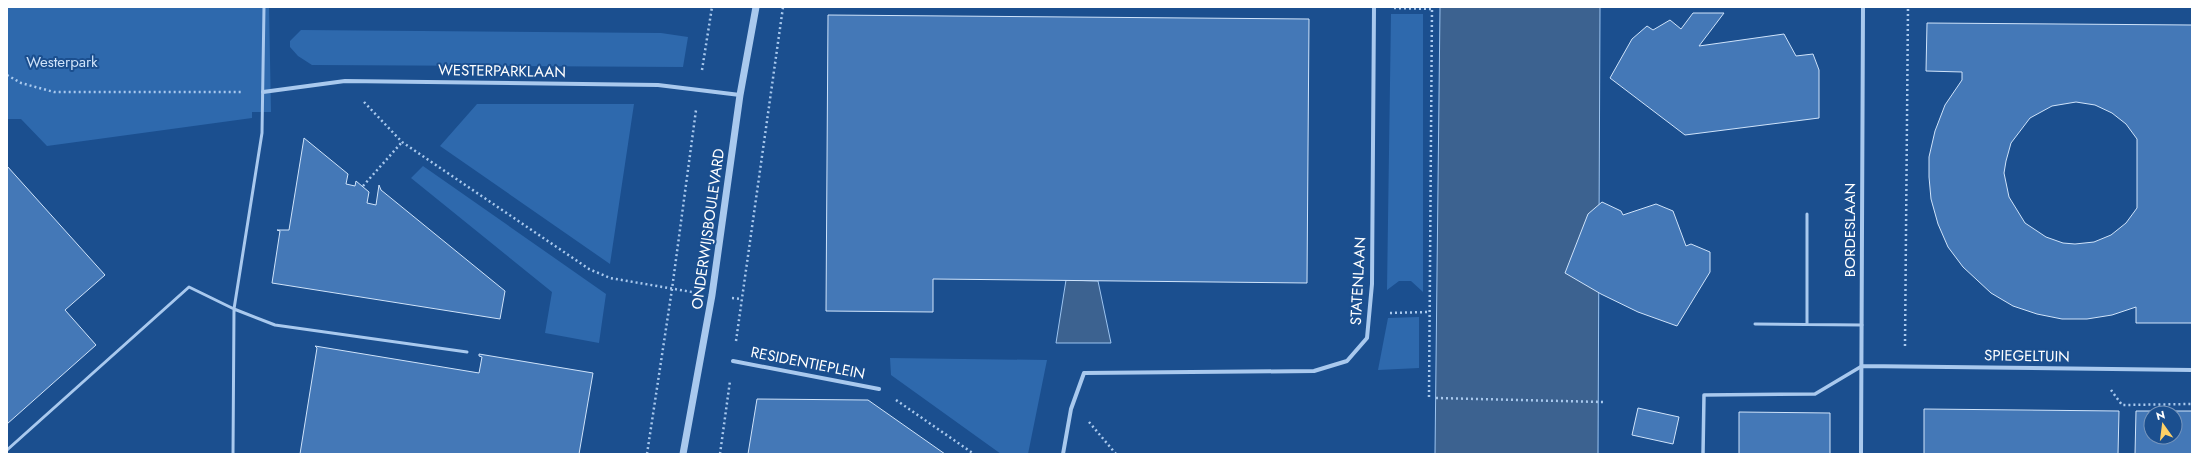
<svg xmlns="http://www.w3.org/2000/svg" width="2199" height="461" viewBox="0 0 2199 461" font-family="Jost,sans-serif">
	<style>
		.green { fill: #2e69ad }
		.water { fill: #3c6290; stroke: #9cc4f0 }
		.building { fill: #4478b7; stroke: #cfe3fa; fill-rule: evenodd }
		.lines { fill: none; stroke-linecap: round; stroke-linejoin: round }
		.path { stroke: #a9c9ee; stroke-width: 2.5; stroke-dasharray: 2 3; stroke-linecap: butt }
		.service { stroke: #a9c9ee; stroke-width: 3 }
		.pedestrian { stroke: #a9c9ee; stroke-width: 3.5 }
		.minor { stroke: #a9c9ee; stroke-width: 4 }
		.tertiary { stroke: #a9c9ee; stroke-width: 7 }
		.labels { text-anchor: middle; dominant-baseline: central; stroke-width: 4; stroke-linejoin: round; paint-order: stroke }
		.park-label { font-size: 15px; fill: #cfe3fa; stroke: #1b4f8f }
		.street-label { font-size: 15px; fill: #fff; stroke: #1b4f8f }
	</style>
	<rect width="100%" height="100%" fill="#1b4f8f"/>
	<!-- green -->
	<path class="green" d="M 7,7 L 269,7 L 271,112 L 252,112 L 252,118 L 47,146 L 21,119 L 7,119 Z
		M 1391,14 L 1423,14 L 1423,292 L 1411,281 L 1399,281 L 1387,290 Z
		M 301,30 L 661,33 L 688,37 L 683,67 L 312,65 L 298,56 L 290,47 L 290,41 Z
		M 477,104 L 634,104 L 610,264 L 440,146 Z
		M 423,166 L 606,294 L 599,343 L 545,333 L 552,292 L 411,178 Z
		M 1419,317 L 1419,368 L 1378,370 L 1388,318 Z
		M 890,358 L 1047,360 L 1028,454 L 1001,454 L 891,375 Z"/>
	<!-- water -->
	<path class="water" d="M 1440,7 L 1600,7 L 1598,454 L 1435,454 Z
		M 1066,280 L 1098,281 L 1111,343 L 1056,343 Z"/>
	<!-- building -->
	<path class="building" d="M 1693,13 L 1724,13 L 1699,46 L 1784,34 L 1796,56 L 1813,54 L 1819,70 L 1819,118 L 1685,135 L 1610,78 L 1632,39 L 1647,26 L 1653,30 L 1670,20 L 1681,29 Z
		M 828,15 L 1309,19 L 1307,283 L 933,279 L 933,312 L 826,311 Z
		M 1927,23 L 2192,25 L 2192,323 L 2136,323 L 2136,307 L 2112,315 L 2087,319 L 2062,319 L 2037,314 L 2013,306 L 1991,293 L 1963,267 L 1948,247 L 1938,224 L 1931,199 L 1929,177 L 1929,157 L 1935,131 L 1945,105 L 1962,80 L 1962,72 L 1926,71 ZM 2076,102 L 2095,105 L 2112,113 L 2126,124 L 2137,139 L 2137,208 L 2126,223 L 2111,235 L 2094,242 L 2075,244 L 2063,243 L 2046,237 L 2025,223 L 2009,197 L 2004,173 L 2006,161 L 2011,143 L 2030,118 L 2052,106 Z
		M 304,138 L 348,174 L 346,184 L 355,186 L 356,181 L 369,192 L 367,203 L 376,205 L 379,185 L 381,190 L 505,291 L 500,319 L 272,283 L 280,231 L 277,230 L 289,230 Z
		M 7,166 L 105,275 L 65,310 L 96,345 L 7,424 Z
		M 1602,202 L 1621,211 L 1623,215 L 1656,204 L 1673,211 L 1686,246 L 1691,244 L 1710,252 L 1710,272 L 1677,326 L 1638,312 L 1601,294 L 1565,273 L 1588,214 Z
		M 315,346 L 479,373 L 482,357 L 479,356 L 479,354 L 593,373 L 579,454 L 300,454 L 317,348 Z
		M 757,399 L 868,400 L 945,454 L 748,454 Z
		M 1638,408 L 1679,417 L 1673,444 L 1632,435 Z
		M 1924,409 L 2119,411 L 2118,454 L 1924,454 Z
		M 2136,411 L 2192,411 L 2192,454 L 2135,454 ZM 2151,413 L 2175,413 L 2175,437 L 2151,437 Z
		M 1739,412 L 1830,413 L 1830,454 L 1739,454 Z"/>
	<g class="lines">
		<!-- path -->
		<path class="path" d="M 1394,8 L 1432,9
			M 702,70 L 712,7
			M 7,75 L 21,83 L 54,92 L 243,92
			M 364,102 L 402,142 L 589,269 L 610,278 L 692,292
			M 363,186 L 402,142
			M 732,298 L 742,299
			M 1390,313 L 1429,312
			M 736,341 L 783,7
			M 1905,346 L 1908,7
			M 2111,390 L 2122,405 L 2192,404
			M 1429,397 L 1432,7
			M 1436,398 L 1603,402
			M 896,400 L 974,454
			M 1089,422 L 1116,454
			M 647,454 L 672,289 L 696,110
			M 720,454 L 730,381"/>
		<!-- service -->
		<path class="service" d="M 264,7 L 262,133 L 234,309 L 275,325 L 467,352
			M 1807,214 L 1807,324
			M 1755,324 L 1862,325
			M 7,450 L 189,287 L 234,309 L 233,454"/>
		<!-- pedestrian -->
		<path class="pedestrian" d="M 1703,454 L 1704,395 L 1815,394 L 1862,366"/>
		<!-- minor -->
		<path class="minor" d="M 263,92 L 345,81 L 658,85 L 740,95
			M 733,361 L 879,389
			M 1862,366 L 2192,370
			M 1063,454 L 1071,409 L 1084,373 L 1314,371 L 1347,361 L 1367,338 L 1372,284 L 1374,7
			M 1861,454 L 1863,7"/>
		<!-- tertiary -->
		<path class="tertiary" d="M 683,454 L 712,295 L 740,95 L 756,7"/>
	</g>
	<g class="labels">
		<!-- park labels -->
		<g class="park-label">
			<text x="62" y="62">Westerpark</text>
		</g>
		<!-- street labels -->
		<g class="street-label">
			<text transform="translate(502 71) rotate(1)">WESTERPARKLAAN</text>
			<text transform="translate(708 229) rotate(-82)">ONDERWIJSBOULEVARD</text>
			<text transform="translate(1850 230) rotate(-90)">BORDESLAAN</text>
			<text transform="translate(1358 281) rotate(-87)">STATENLAAN</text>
			<text transform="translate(2027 356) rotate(1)">SPIEGELTUIN</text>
			<text transform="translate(808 363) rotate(11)">RESIDENTIEPLEIN</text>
		</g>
	</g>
	<!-- border -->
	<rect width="2199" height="461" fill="none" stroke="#ffffff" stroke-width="16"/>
	<!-- north arrow -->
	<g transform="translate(2163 425) rotate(346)"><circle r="19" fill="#1b4f8f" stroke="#7695bc"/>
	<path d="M0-3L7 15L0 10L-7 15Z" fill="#ffd166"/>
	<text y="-6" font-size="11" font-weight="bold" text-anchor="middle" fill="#ffffff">N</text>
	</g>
</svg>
